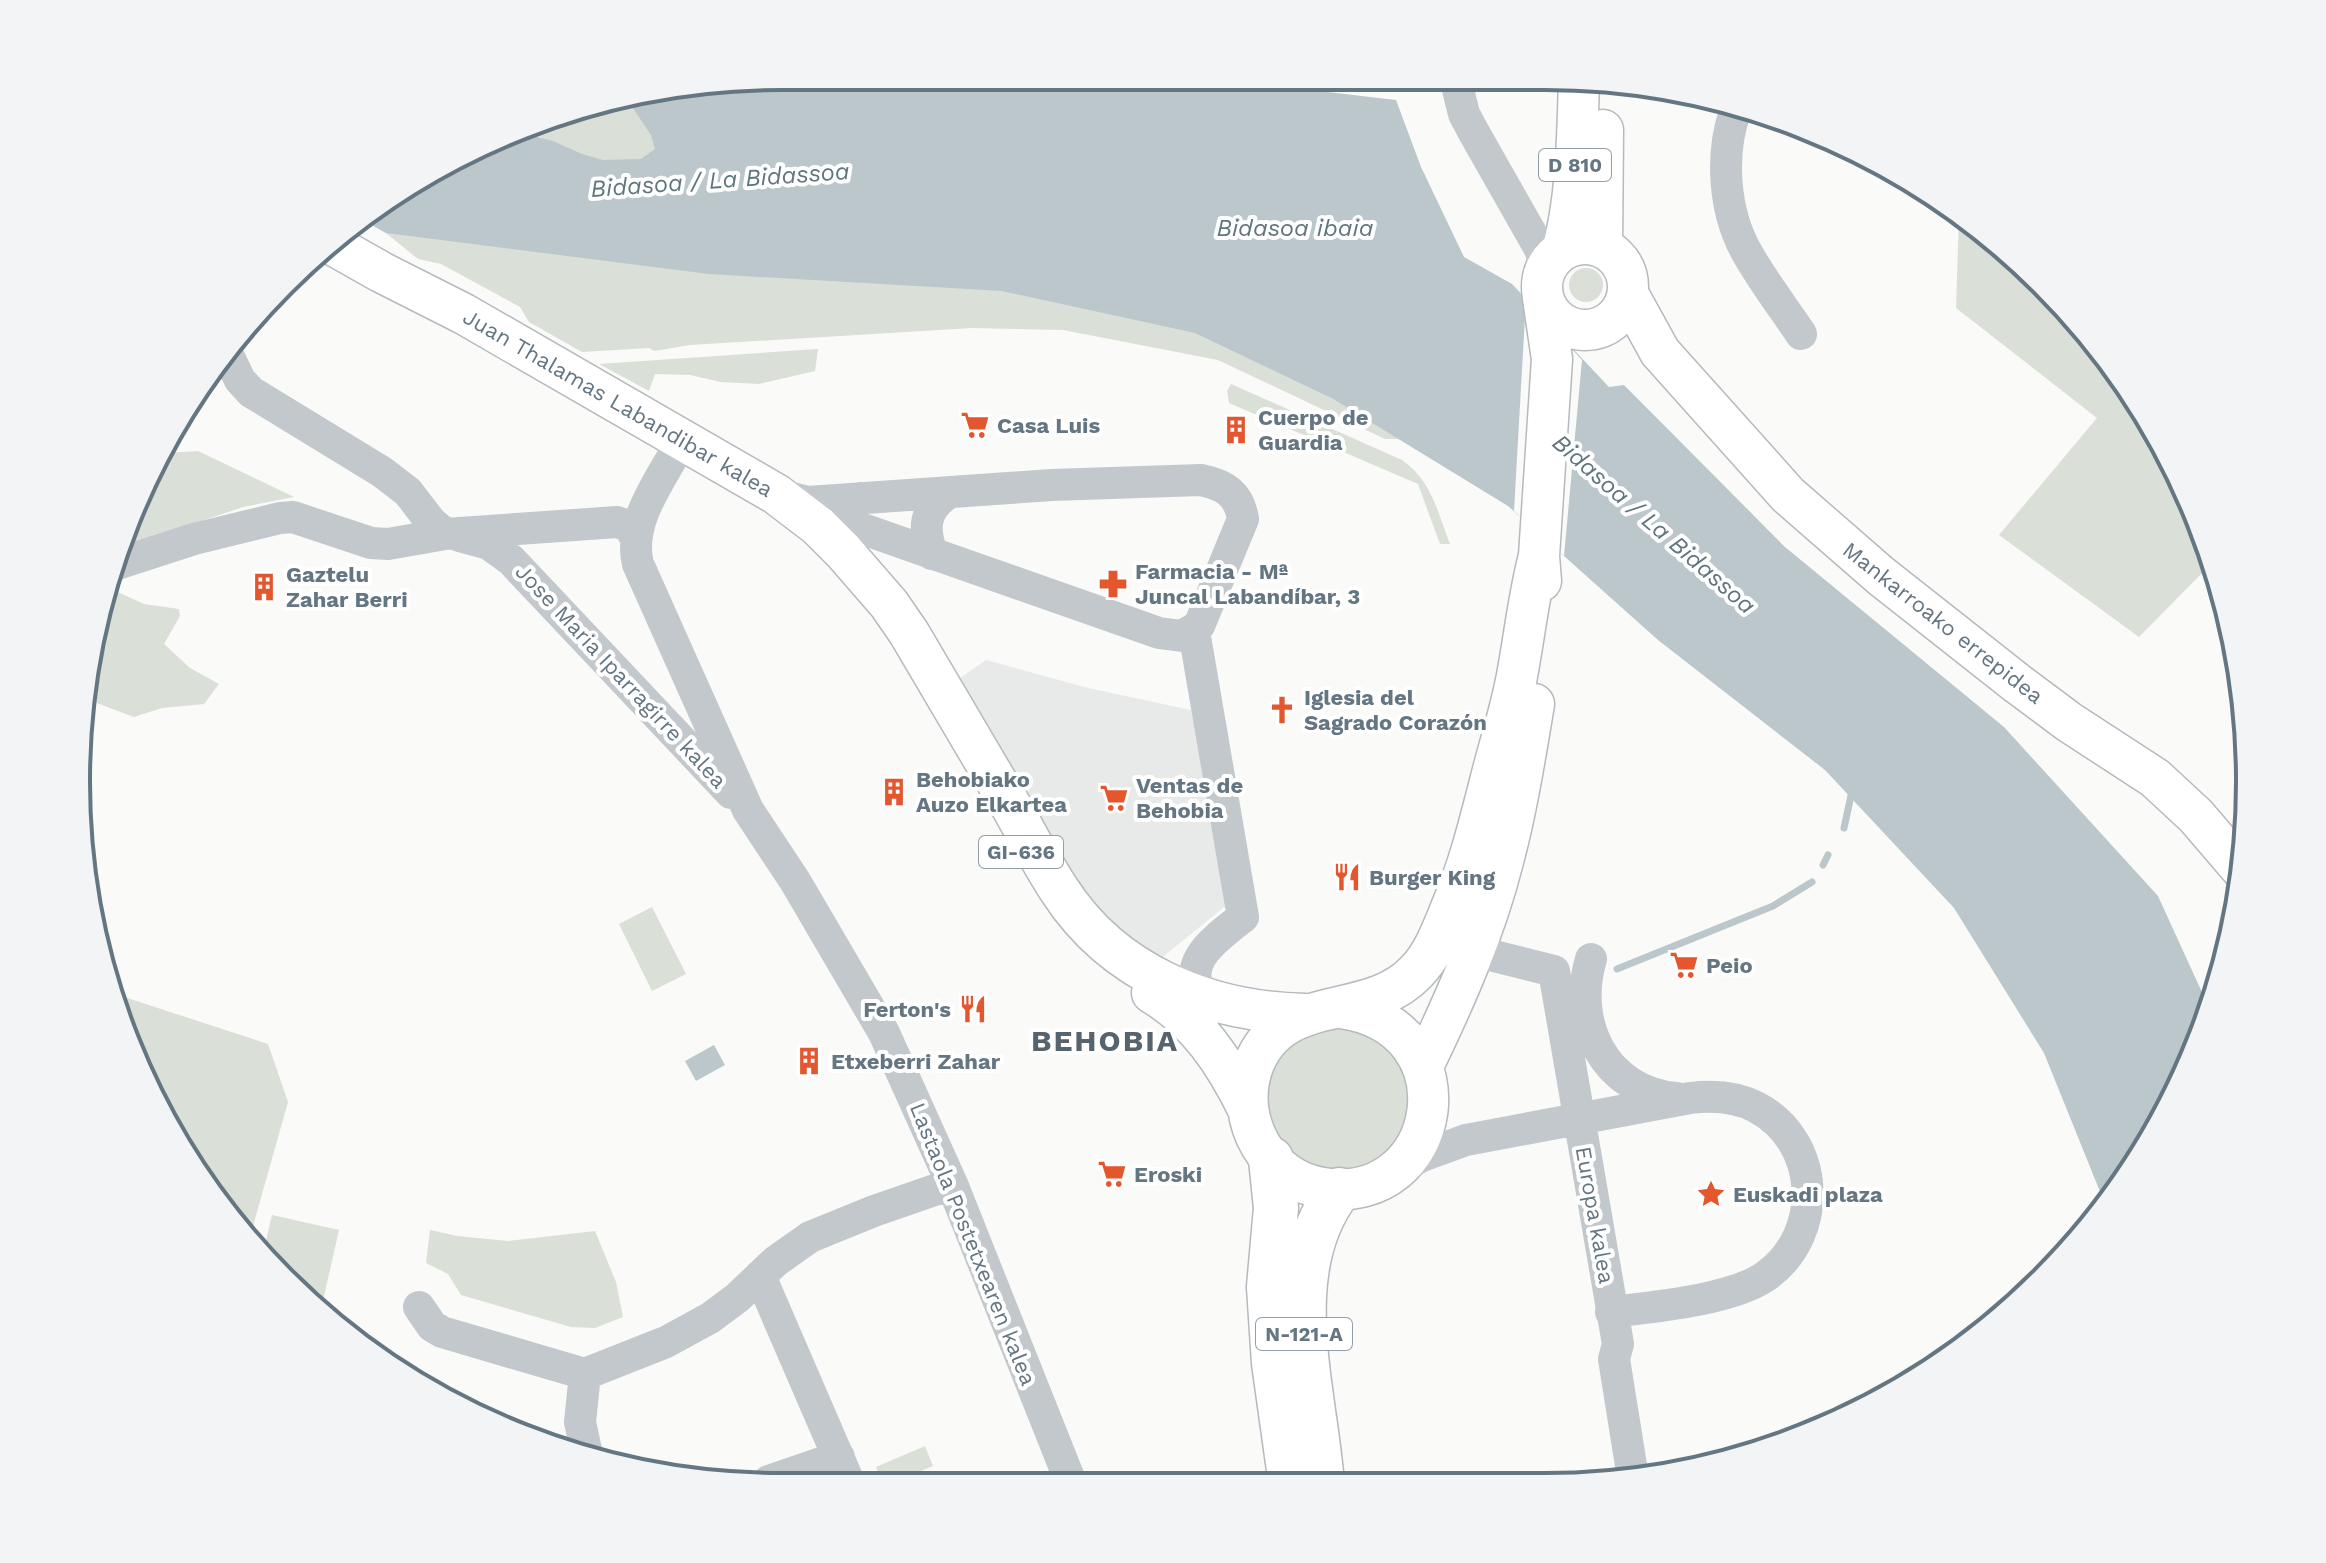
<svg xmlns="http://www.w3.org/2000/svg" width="2326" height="1563" viewBox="0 0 2326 1563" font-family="'Work Sans',sans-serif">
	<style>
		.built { fill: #e8e9e9 }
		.green { fill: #dadfd7 }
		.water { fill: #bbc7cb }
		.pier { fill: #fafaf8 }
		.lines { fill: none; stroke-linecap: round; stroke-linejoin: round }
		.stream { stroke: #bbc7cb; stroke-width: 7 }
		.major-casing { stroke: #b5babe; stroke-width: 43 }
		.highway-casing { stroke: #b4b9bd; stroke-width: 47 }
		.minor { stroke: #c3c8cc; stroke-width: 32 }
		.major { stroke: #fff; stroke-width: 40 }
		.highway { stroke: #fff; stroke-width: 44 }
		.labels { text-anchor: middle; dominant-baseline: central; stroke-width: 8; stroke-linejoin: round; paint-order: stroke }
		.shield { fill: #fff; stroke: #939fa8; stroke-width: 2 }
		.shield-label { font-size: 20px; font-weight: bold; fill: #657683 }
		.street-label { font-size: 22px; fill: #657683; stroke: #fff }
		.poi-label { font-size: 22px; font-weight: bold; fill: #657683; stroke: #fff; text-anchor: start }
		.water-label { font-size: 24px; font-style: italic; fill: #60757c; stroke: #fff }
		.district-label { font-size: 30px; font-weight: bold; letter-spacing: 2px; fill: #57646e; stroke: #fff }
		.rim { fill: none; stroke: #657683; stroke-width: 4 }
	</style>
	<rect width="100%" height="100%" fill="#fafaf8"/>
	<!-- built -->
	<path class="built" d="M 986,660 L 1088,688 L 1191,710 L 1233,900 L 1154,964 L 1094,917 L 950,685 Z"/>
	<!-- green -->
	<path class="green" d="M 628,101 L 652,135 L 955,212 L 1333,399 L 1399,439 L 1385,439 L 1218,360 L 1063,330 L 972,328 L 690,345 L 654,351 L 649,348 L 582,352 L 529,322 L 520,307 L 441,264 L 418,259 L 386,233 L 363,220 L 389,195 L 517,132 L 542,138 L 522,129 L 555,113 Z
		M 1959,217 L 2010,251 L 2104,352 L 2177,470 L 2214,567 L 2207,568 L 2139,637 L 1999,535 L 2097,418 L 1956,308 Z
		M1569 285a17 17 0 1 1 34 0a17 17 0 1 1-34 0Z
		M 818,349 L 815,371 L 759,384 L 721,382 L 690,375 L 655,374 L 649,391 L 599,364 Z
		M 1231,384 L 1402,460 C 1432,481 1437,511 1450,544 L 1440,544 L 1418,484 L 1229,403 L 1227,391 Z
		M 198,451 L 294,497 L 243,507 L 142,541 L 122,543 L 130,512 L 164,453 Z
		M 111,589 L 144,604 L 179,609 L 180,616 L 164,644 L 190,668 L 219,684 L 204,704 L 162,708 L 134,717 L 86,699 Z
		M 652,907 L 686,974 L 652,991 L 619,924 Z
		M 112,993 L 268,1044 L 288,1102 L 251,1233 L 171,1135 Z
		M1266 1099a72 72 0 1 1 144 0a72 72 0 1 1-144 0Z
		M 272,1215 L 339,1230 L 320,1314 L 264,1249 Z
		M 430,1230 L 457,1236 L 508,1241 L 595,1231 L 616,1282 L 623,1317 L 595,1328 L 571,1327 L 461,1295 L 448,1274 L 426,1263 Z
		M 925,1446 L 933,1466 L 894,1482 L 882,1482 L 876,1467 Z"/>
	<!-- water -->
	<path class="water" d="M 782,76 L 1216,79 L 1396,100 L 1421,167 L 1464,257 L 1512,284 L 1609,387 L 1624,385 L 1785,547 L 2004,727 L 2158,896 L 2211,1012 L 2155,1135 L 2105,1204 L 2044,1053 L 1954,908 L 1825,770 L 1658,640 L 1508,506 L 1333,399 L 1195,333 L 1002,291 L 709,274 L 386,233 L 363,220 L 389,195 L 517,132 L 553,141 L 582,154 L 603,160 L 641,159 L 655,149 L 651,135 L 628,101 Z
		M 714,1045 L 725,1065 L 696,1081 L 685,1061 Z"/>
	<!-- pier -->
	<path class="pier" d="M 1526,299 L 1582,360 L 1564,556 L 1514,511 Z"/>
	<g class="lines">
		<!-- stream -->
		<path class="stream" d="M 1844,828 L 1852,791
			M 1823,865 L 1828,855
			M 1617,969 L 1773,906 L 1812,882"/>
		<defs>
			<path id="major" d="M1542 287a43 43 0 1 1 86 0a43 43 0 1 1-86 0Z
				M 335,246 L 381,272 L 464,314 L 776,494 L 818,526 L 843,551 L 889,604 L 909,633 C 943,691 977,748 1011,806 C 1027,834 1042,864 1060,891 C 1114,974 1208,1012 1305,1014
				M 1602,246 L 1603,130
				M 1563,248 C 1577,194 1577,137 1579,82
				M 1628,294 L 1660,352 L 1788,495 L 1881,576 L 2018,684 L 2069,722 L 2155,778 L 2196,816 L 2244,872
				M 1541,581 L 1539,556 L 1552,359 L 1543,298
				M 1152,993 C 1197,1020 1225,1062 1248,1109
				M 1341,1008 C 1475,1027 1443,1207 1323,1188 C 1268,1180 1235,1121 1252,1069 C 1279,989 1367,1024 1416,972 C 1433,955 1442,930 1451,908 C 1470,863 1481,817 1493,770 C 1501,740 1510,711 1516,681 C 1524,640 1528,598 1539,556
				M 1423,1066 C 1455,1000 1485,932 1503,861 C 1517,809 1525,757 1534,704"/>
			<path id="highway" d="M 1271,1159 L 1276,1208 L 1269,1287 L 1274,1363 L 1291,1484
				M 1322,1484 C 1315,1390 1276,1272 1339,1190"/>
		</defs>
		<!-- major casing -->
		<use href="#major" class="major-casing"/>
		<!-- highway casing -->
		<use href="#highway" class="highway-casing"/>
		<!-- minor -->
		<path class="minor" d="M 1456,81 L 1464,114 L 1473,131 L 1540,249 L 1546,266
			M 1735,112 C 1720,155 1724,211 1746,251 C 1762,280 1783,307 1801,334
			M 225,349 L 240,380 L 251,392 L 382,472 L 408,492 L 431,522 L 445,534
			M 676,451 C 657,485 628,524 638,564 L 748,810 L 795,881 L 884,1033 L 952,1184 L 1071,1483
			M 776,494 L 808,502 L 1052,485 L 1201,480 C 1225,485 1239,494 1243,519 L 1199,626 L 1182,636 L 1159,633 L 863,529 L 857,526 L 850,514 L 855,502 L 860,498
			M 460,536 L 489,544 L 511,560 L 731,793
			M 932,554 C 923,528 924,510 947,494
			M 117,564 L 194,539 L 280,518 L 293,517 L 371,543 L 388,544 L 445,534 L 617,522 L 628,526 L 635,536
			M 1194,631 L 1243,917 C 1217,938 1174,965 1208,1001
			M 1474,951 L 1554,971 L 1618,1344 L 1614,1359 L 1633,1478
			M 1591,959 C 1572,1023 1604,1091 1676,1098
			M 1397,1169 L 1422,1156 L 1466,1140 L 1690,1098 C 1713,1095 1735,1096 1756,1107 C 1821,1141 1825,1234 1766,1276 C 1732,1300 1653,1307 1611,1312
			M 760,1276 L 849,1482
			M 419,1307 L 432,1326 L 442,1332 L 585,1374 L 666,1342 L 710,1318 L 737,1298 L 776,1261 L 810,1237 L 874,1211 L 952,1184
			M 585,1374 L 580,1422 L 586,1450
			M 769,1481 L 839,1457"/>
		<!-- major -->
		<use href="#major" class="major"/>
		<!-- highway -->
		<use href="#highway" class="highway"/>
	</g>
	<!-- icons -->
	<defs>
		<symbol id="supermarket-bare" viewBox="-9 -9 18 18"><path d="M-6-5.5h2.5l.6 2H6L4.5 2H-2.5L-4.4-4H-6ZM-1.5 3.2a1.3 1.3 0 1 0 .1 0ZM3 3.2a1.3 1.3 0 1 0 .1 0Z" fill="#e4572e" stroke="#fff" stroke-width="2.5" paint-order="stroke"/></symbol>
		<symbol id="building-bare" viewBox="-9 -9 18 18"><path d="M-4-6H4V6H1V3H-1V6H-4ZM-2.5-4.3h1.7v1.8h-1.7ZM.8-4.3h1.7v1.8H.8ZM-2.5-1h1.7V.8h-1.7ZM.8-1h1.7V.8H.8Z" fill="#e4572e" stroke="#fff" stroke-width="2.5" paint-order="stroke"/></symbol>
		<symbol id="pharmacy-bare" viewBox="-9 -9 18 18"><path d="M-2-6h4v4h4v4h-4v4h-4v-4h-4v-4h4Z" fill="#e4572e" stroke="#fff" stroke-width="2.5" paint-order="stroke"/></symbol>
		<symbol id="church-bare" viewBox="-9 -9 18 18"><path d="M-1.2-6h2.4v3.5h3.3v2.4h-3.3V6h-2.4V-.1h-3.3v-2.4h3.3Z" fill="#e4572e" stroke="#fff" stroke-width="2.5" paint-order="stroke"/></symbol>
		<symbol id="restaurant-bare" viewBox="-9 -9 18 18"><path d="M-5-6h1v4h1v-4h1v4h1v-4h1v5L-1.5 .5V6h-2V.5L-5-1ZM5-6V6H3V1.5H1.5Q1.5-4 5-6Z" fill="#e4572e" stroke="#fff" stroke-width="2.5" paint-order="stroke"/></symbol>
		<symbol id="sight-bare" viewBox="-9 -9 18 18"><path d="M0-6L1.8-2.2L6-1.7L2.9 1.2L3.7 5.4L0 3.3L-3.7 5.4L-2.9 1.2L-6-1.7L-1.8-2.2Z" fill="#e4572e" stroke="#fff" stroke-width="2.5" paint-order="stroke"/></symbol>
	</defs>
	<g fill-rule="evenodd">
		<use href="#supermarket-bare" x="955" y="405" width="40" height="40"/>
		<use href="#building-bare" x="1216" y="410" width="40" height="40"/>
		<use href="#pharmacy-bare" x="1093" y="564" width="40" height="40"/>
		<use href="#building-bare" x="244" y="567" width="40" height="40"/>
		<use href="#church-bare" x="1262" y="690" width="40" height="40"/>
		<use href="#building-bare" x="874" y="772" width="40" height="40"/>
		<use href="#supermarket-bare" x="1094" y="778" width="40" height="40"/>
		<use href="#restaurant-bare" x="1327" y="857" width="40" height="40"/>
		<use href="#supermarket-bare" x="1664" y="945" width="40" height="40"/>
		<use href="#restaurant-bare" x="953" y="989" width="40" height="40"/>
		<use href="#building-bare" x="789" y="1041" width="40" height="40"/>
		<use href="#supermarket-bare" x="1092" y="1154" width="40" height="40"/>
		<use href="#sight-bare" x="1691" y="1174" width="40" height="40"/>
	</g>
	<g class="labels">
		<!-- shield labels -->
		<g class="shield">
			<rect x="1539" y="149" width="72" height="32" rx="6"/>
			<rect x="979" y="836" width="84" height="32" rx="6"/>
			<rect x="1256" y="1318" width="96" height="32" rx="6"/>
		</g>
		<g class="shield-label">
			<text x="1575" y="165">D 810</text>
			<text x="1021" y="852">GI-636</text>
			<text x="1304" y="1334">N-121-A</text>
		</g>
		<!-- street labels -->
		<g class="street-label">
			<text transform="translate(618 403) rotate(30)">Juan Thalamas Labandibar kalea</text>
			<text transform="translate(1943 623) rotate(38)">Mankarroako errepidea</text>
			<text transform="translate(621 676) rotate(47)">Jose Maria Iparragirre kalea</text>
			<text transform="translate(1595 1215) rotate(80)">Europa kalea</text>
			<text transform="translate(973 1244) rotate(68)">Lastaola Postetxearen kalea</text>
		</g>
		<!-- poi labels -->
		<g class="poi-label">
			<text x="1258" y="417">Cuerpo de<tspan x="1258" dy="25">Guardia</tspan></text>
			<text x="997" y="425">Casa Luis</text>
			<text x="1135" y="571">Farmacia - Mª<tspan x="1135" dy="25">Juncal Labandíbar, 3</tspan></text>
			<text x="286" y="574">Gaztelu<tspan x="286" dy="25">Zahar Berri</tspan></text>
			<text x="1304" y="697">Iglesia del<tspan x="1304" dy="25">Sagrado Corazón</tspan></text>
			<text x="916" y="779">Behobiako<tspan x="916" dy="25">Auzo Elkartea</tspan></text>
			<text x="1136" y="785">Ventas de<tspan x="1136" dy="25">Behobia</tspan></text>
			<text x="1369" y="877">Burger King</text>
			<text x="1706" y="965">Peio</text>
			<text x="951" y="1009" text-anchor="end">Ferton's</text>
			<text x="831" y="1061">Etxeberri Zahar</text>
			<text x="1134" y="1174">Eroski</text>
			<text x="1733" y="1194">Euskadi plaza</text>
		</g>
		<!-- water labels -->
		<g class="water-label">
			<text transform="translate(720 180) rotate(-4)">Bidasoa / La Bidassoa</text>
			<text x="1295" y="228">Bidasoa ibaia</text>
			<text transform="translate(1654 524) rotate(41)">Bidasoa / La Bidassoa</text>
		</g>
		<!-- district labels -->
		<g class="district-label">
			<text x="1105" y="1040">BEHOBIA</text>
		</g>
	</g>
	<!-- crop -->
	<path d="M0 0H2326V1563H0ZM781 90H1545A691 691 0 0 1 2236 781V782A691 691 0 0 1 1545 1473H781A691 691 0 0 1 90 782V781A691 691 0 0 1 781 90Z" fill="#f3f4f5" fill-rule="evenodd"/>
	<path class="rim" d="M781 90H1545A691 691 0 0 1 2236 781V782A691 691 0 0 1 1545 1473H781A691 691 0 0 1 90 782V781A691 691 0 0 1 781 90Z"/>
</svg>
